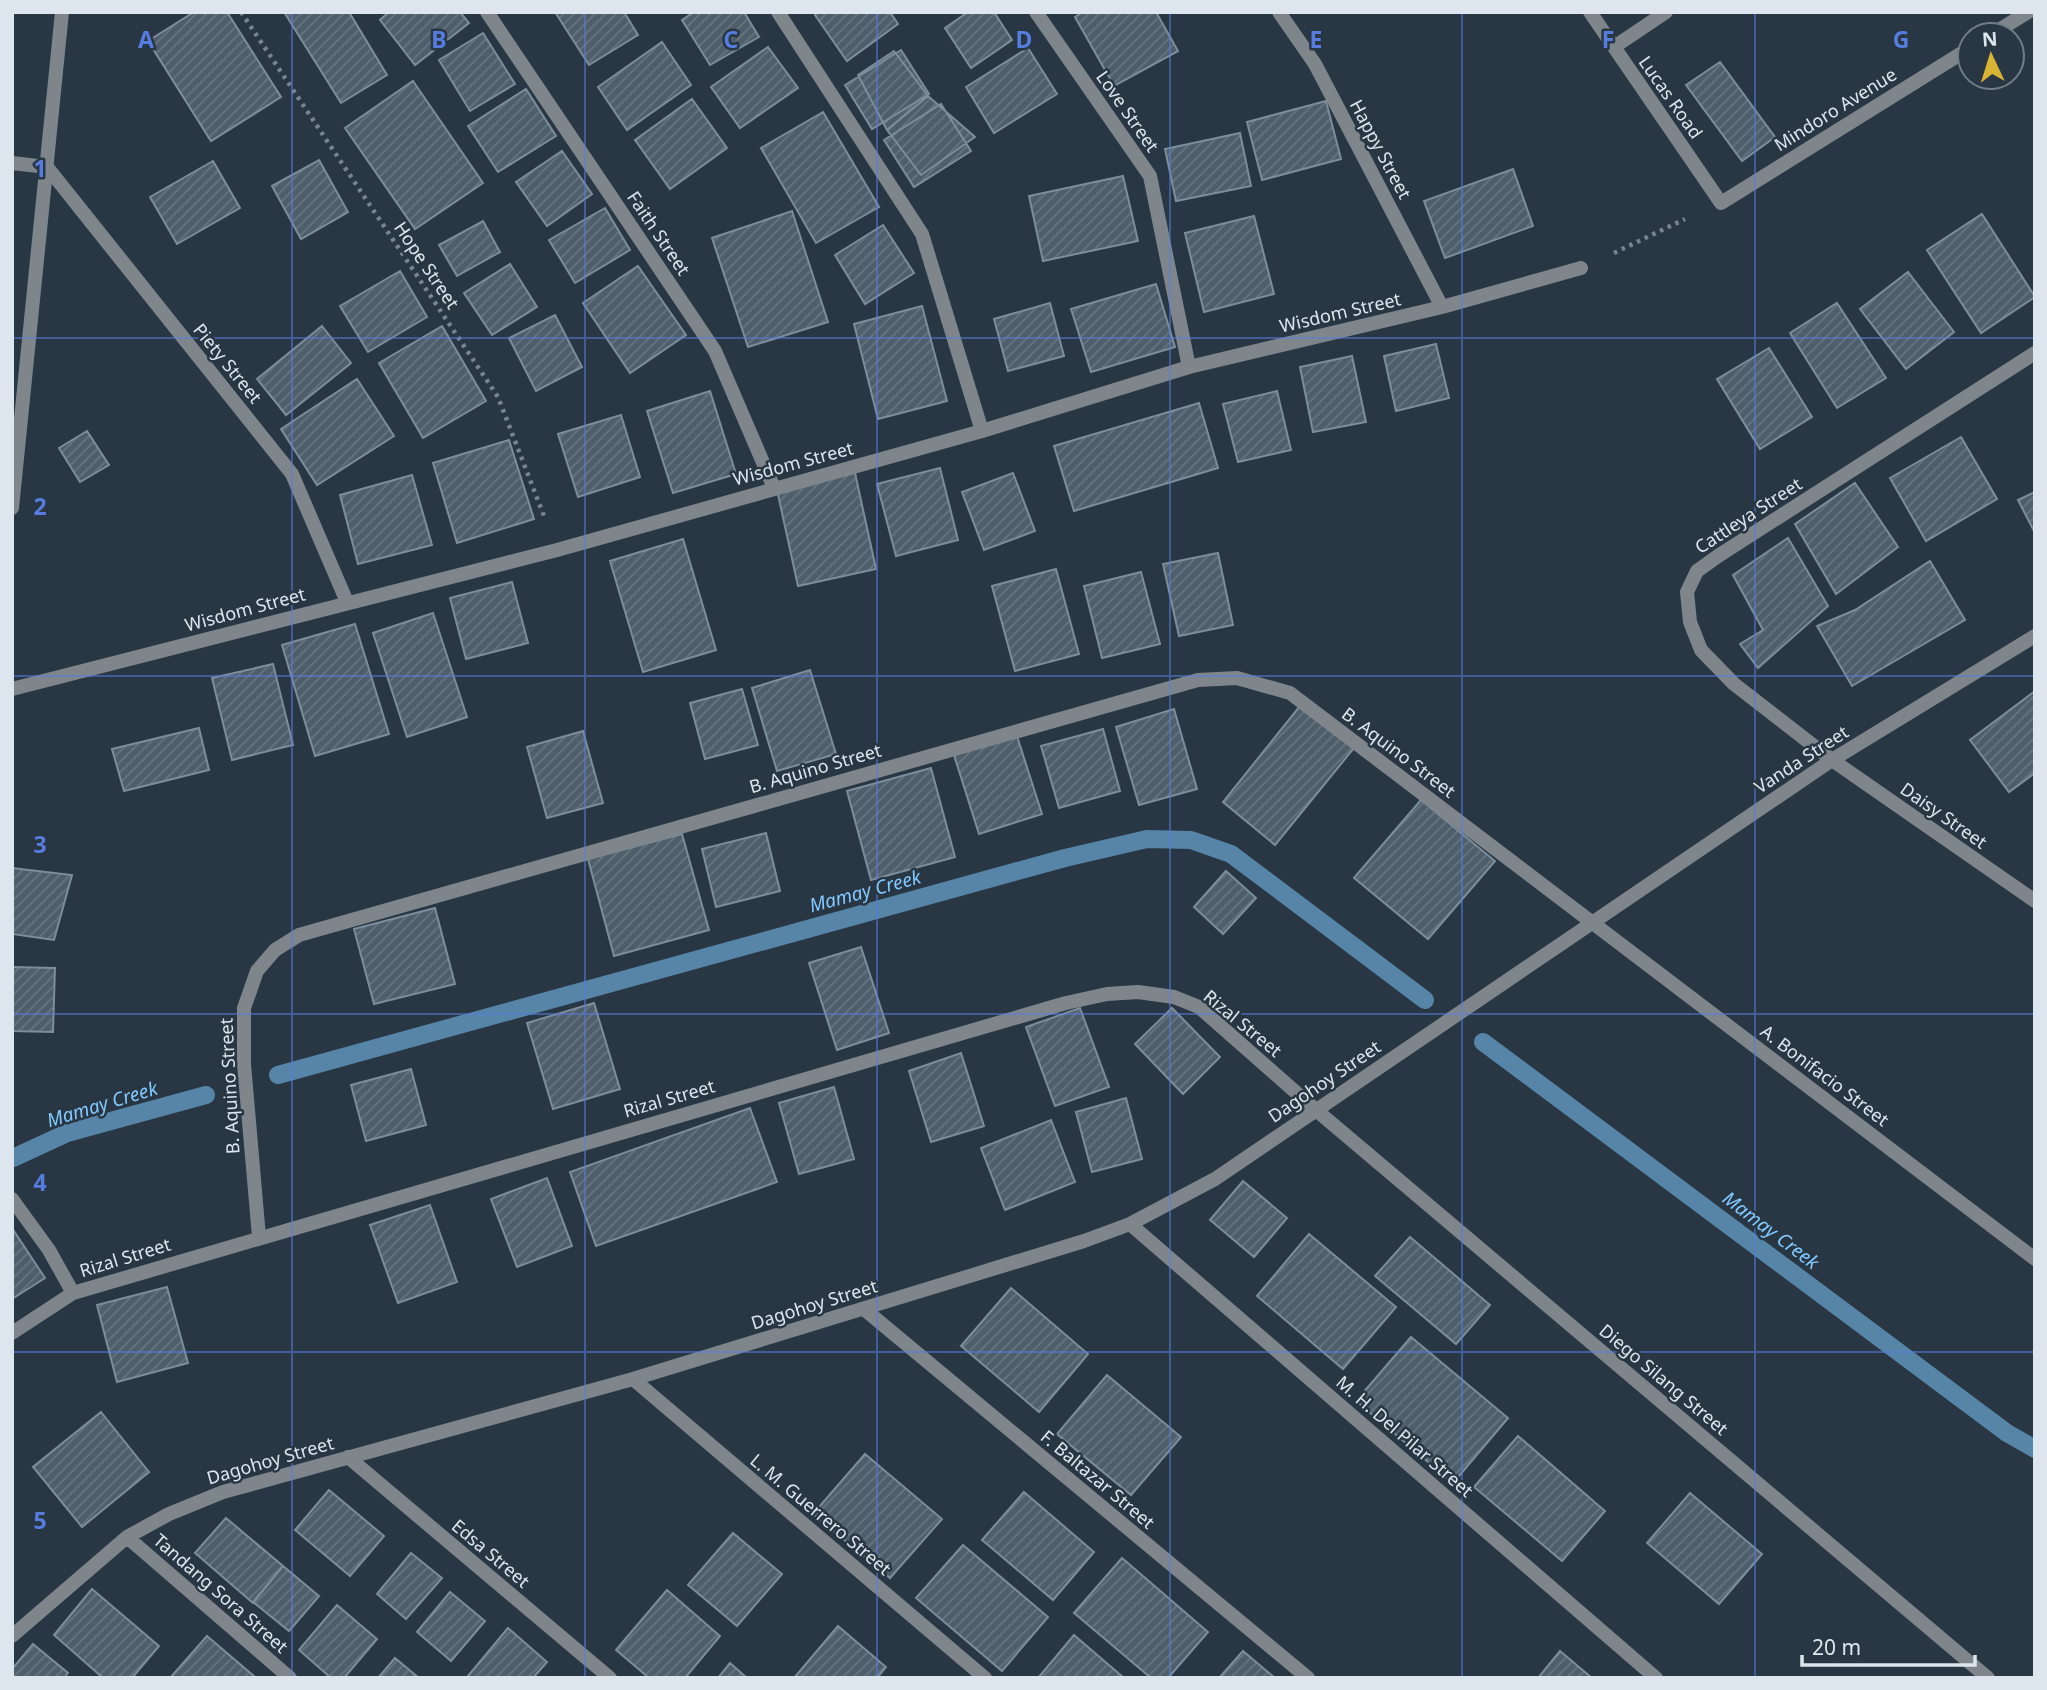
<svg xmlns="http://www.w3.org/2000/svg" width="2047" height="1690" viewBox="0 0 2047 1690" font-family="'Noto Sans',sans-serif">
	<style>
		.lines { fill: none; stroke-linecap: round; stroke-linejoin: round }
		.stream { stroke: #5685a8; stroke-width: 18 }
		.building { fill: url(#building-hatch); stroke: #7c8d9b; stroke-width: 2 }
		.path { stroke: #78848f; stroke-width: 4.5; stroke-dasharray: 3.5 5; stroke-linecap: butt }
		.service { stroke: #7e868c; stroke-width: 14 }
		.minor { stroke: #7e868c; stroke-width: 14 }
		.grid { fill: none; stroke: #577cdf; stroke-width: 2; stroke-opacity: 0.55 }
		.labels { text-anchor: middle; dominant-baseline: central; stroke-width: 5; stroke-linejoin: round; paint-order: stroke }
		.street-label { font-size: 18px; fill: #dde6ee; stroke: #283743 }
		.water-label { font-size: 19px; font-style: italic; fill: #82c9ff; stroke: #283743 }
		.grid-label { font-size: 23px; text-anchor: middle; font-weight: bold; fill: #577cdf; stroke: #283743; stroke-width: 5; stroke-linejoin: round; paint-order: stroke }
	</style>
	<defs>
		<pattern id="building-hatch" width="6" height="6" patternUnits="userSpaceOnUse" patternTransform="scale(1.75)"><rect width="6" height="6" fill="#4e5e6b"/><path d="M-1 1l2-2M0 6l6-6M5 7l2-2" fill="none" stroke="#677580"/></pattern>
	</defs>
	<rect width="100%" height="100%" fill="#283743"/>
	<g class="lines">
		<!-- stream -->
		<path class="stream" d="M 1483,1042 L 2007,1433 L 2035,1449
			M 278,1075 L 1065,858 L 1147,839 L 1191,840 L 1231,854 L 1425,1000
			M 13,1158 L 67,1133 L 206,1095"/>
	</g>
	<!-- building -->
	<path class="building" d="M 194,12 L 227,12 L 281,97 L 211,141 L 148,41 Z
		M 284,12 L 349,12 L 387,75 L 341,103 Z
		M 389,12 L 460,12 L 469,23 L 415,65 L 380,20 Z
		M 555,12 L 624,12 L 638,35 L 589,65 Z
		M 694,12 L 744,12 L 759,37 L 710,65 L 682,20 Z
		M 819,12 L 890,12 L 898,24 L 847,61 L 815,15 Z
		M 968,12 L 994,12 L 1012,40 L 971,68 L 945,28 Z
		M 1083,12 L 1156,12 L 1178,51 L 1114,86 L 1075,17 Z
		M 483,33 L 515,84 L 470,111 L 439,60 Z
		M 662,42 L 691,85 L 627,130 L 598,87 Z
		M 768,47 L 798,88 L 740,128 L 711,87 Z
		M 1028,48 L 1057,94 L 994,133 L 966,87 Z
		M 901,50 L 929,94 L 872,129 L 845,85 Z
		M 894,51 L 928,96 L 887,130 L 858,75 Z
		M 1720,62 L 1775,137 L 1742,161 L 1686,85 Z
		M 413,81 L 483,183 L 415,229 L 345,128 Z
		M 526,89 L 556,136 L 498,172 L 468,126 Z
		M 928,96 L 975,137 L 921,175 L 887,130 Z
		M 692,99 L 727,148 L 670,189 L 635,140 Z
		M 1326,101 L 1341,159 L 1262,180 L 1247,122 Z
		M 941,104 L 971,151 L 914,187 L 884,140 Z
		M 823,112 L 879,207 L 816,243 L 761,148 Z
		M 1240,133 L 1251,186 L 1176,201 L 1165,149 Z
		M 562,151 L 592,194 L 547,226 L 516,182 Z
		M 319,160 L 348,212 L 301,239 L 272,186 Z
		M 213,161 L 240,208 L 177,244 L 150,197 Z
		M 1513,169 L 1533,226 L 1445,258 L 1424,201 Z
		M 1123,176 L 1138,241 L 1043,261 L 1029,196 Z
		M 605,208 L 630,250 L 575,283 L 549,240 Z
		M 792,211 L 828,322 L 748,347 L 712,238 Z
		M 1982,214 L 2035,297 L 1981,333 L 1927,250 Z
		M 1254,216 L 1274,294 L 1204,312 L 1185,233 Z
		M 483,221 L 500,252 L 457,276 L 439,245 Z
		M 883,225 L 914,273 L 865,304 L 835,255 Z
		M 510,264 L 537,307 L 492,335 L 464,293 Z
		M 638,266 L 686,335 L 630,373 L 583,303 Z
		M 400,271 L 427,317 L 368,352 L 340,306 Z
		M 1908,272 L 1954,332 L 1906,369 L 1860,309 Z
		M 1156,284 L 1175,347 L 1091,372 L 1071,309 Z
		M 1050,303 L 1064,356 L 1008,371 L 994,319 Z
		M 1837,303 L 1886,378 L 1837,408 L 1790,333 Z
		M 922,306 L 947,401 L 878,419 L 854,324 Z
		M 555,315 L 582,367 L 536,391 L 509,338 Z
		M 322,326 L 351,363 L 286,415 L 257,379 Z
		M 442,326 L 486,401 L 423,438 L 379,363 Z
		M 1436,344 L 1449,398 L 1396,411 L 1384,356 Z
		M 1769,348 L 1812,417 L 1760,449 L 1717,379 Z
		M 1352,356 L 1366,422 L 1313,432 L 1300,367 Z
		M 357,379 L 394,436 L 317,485 L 281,429 Z
		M 710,391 L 736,474 L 673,493 L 647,411 Z
		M 1277,391 L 1291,450 L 1238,462 L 1223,404 Z
		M 1199,403 L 1218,468 L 1074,511 L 1054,446 Z
		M 621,415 L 640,477 L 578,497 L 558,434 Z
		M 87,431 L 109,465 L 80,482 L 59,448 Z
		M 1961,437 L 1997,499 L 1926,541 L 1890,478 Z
		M 509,440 L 534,519 L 457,543 L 433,463 Z
		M 940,468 L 958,540 L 896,556 L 877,484 Z
		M 855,473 L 876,569 L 798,586 L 777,490 Z
		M 1013,473 L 1035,531 L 984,550 L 962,492 Z
		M 412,475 L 432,545 L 358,564 L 340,495 Z
		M 1855,483 L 1898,547 L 1836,594 L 1795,524 Z
		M 2035,492 L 2035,533 L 2018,500 Z
		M 1788,538 L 1828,606 L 1758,668 L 1740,644 L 1763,630 L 1733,575 Z
		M 683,539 L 716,650 L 643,672 L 610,561 Z
		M 1218,553 L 1233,625 L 1179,636 L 1163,564 Z
		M 1930,561 L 1965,620 L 1852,686 L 1817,626 L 1855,610 Z
		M 1056,569 L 1079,654 L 1015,671 L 992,586 Z
		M 1141,572 L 1160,644 L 1102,658 L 1084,586 Z
		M 512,582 L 528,643 L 466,659 L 450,598 Z
		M 433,613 L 467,717 L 407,737 L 373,633 Z
		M 355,624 L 389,734 L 315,756 L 282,645 Z
		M 273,664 L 293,745 L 232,760 L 212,678 Z
		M 810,670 L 836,754 L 777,771 L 752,688 Z
		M 742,689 L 758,745 L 705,759 L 690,703 Z
		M 2035,691 L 2035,773 L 2009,792 L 1970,740 Z
		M 1300,706 L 1354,748 L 1275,845 L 1223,802 Z
		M 1174,709 L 1197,789 L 1139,805 L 1116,727 Z
		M 199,728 L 209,770 L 124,791 L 112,749 Z
		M 1103,729 L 1120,791 L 1059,808 L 1041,746 Z
		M 583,731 L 603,803 L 547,818 L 527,747 Z
		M 1016,733 L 1042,814 L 979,834 L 953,752 Z
		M 931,768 L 955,857 L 871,880 L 847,791 Z
		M 1421,800 L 1495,861 L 1428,939 L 1354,878 Z
		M 766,833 L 780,891 L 716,907 L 702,849 Z
		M 682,834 L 709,930 L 614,956 L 588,859 Z
		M 12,868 L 72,875 L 54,940 L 12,934 Z
		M 1226,871 L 1256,898 L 1223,934 L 1194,907 Z
		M 435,908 L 455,984 L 374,1004 L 354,929 Z
		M 861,947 L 889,1033 L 837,1050 L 809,963 Z
		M 12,967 L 55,968 L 53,1032 L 12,1031 Z
		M 594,1003 L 620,1089 L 553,1109 L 527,1023 Z
		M 1080,1008 L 1109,1087 L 1055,1106 L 1026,1027 Z
		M 1172,1008 L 1220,1057 L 1183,1094 L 1135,1044 Z
		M 961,1053 L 984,1126 L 931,1142 L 909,1071 Z
		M 411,1069 L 426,1125 L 366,1141 L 351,1085 Z
		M 834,1087 L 854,1159 L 799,1174 L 779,1103 Z
		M 1126,1098 L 1142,1159 L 1092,1172 L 1076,1112 Z
		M 750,1108 L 777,1182 L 596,1246 L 570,1172 Z
		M 1051,1120 L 1075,1182 L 1005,1210 L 981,1148 Z
		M 547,1178 L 572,1246 L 517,1267 L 491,1199 Z
		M 1243,1181 L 1287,1218 L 1254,1257 L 1210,1220 Z
		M 430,1205 L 457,1282 L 398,1303 L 370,1225 Z
		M 12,1228 L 45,1278 L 12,1299 Z
		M 1309,1234 L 1396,1307 L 1343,1369 L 1257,1296 Z
		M 1410,1237 L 1490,1305 L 1456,1344 L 1375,1276 Z
		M 167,1287 L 188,1363 L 117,1382 L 97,1305 Z
		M 1011,1288 L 1088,1354 L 1039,1412 L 961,1346 Z
		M 1411,1337 L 1508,1418 L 1453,1483 L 1356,1401 Z
		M 1107,1375 L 1181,1437 L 1131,1495 L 1057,1434 Z
		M 101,1412 L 149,1472 L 82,1527 L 33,1467 Z
		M 1518,1436 L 1605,1511 L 1562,1561 L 1474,1487 Z
		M 865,1454 L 942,1519 L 890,1578 L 813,1514 Z
		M 329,1490 L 384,1536 L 350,1576 L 295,1530 Z
		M 1024,1492 L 1094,1552 L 1053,1600 L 982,1540 Z
		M 1690,1493 L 1762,1554 L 1719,1604 L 1647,1543 Z
		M 226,1518 L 283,1566 L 253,1603 L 195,1553 Z
		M 733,1533 L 782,1574 L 737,1626 L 688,1585 Z
		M 963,1545 L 1048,1617 L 1002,1671 L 916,1598 Z
		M 411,1553 L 442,1578 L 406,1619 L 377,1594 Z
		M 1122,1558 L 1208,1632 L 1168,1678 L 1151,1678 L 1074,1613 Z
		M 283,1566 L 319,1596 L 289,1631 L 253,1602 Z
		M 92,1589 L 159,1646 L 132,1678 L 103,1678 L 54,1635 Z
		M 667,1590 L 720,1636 L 685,1678 L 649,1678 L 616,1650 Z
		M 450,1592 L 485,1621 L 451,1661 L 417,1632 Z
		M 337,1605 L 377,1639 L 344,1678 L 331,1678 L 299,1650 Z
		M 838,1626 L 886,1667 L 877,1678 L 794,1678 Z
		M 508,1628 L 547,1662 L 533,1678 L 470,1678 L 468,1676 Z
		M 1074,1635 L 1124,1678 L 1038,1678 Z
		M 207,1636 L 255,1677 L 255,1678 L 170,1678 Z
		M 33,1644 L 68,1673 L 64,1678 L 12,1678 L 12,1669 Z
		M 1243,1651 L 1275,1678 L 1219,1678 Z
		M 1560,1651 L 1592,1678 L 1538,1678 Z
		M 395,1658 L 419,1678 L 378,1678 Z
		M 730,1663 L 747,1678 L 718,1678 Z"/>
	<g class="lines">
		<!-- path -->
		<path class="path" d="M 241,12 L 498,397 L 544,516
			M 1614,253 L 1685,219"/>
		<!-- service -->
		<path class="service" d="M 487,12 L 715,351 L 774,488
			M 778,12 L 922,234 L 982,431
			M 1036,12 L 1150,176 L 1189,367
			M 47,167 L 292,474 L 347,602"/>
		<!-- minor -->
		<path class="minor" d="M 1279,12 L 1315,64 L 1442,307
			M 1590,12 L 1721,203 L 1970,48
			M 1991,35 L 2028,12
			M 1614,47 L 1666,12
			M 12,163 L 47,167
			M 2035,353 L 1718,556 L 1697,571 L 1687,592 L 1690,622 L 1701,650 L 1734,684 L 1832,760 L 2035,901
			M 12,508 L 62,12
			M 12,689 L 557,550 L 982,431 L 1189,367 L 1442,307 L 1581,268
			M 12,1199 L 49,1250 L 73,1293
			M 1130,1224 L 1656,1678
			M 259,1237 L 244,1064 L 244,1008 L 257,971 L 275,950 L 299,935 L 1198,680 L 1237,678 L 1290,693 L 2035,1259
			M 864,1309 L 1308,1678
			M 12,1333 L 73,1293 L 1066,1003 L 1107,994 L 1138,992 L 1174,997 L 1199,1007 L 1316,1110 L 1988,1678
			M 633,1379 L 985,1678
			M 348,1457 L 610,1678
			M 127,1537 L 290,1678
			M 12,1636 L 127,1537 L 169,1514 L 223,1492 L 633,1379 L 1084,1241 L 1130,1224 L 1215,1179 L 1832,760 L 2035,636"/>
	</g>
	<!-- grid -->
	<path class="grid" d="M 292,12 L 292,1678M 585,12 L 585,1678M 877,12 L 877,1678M 1170,12 L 1170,1678M 1462,12 L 1462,1678M 1755,12 L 1755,1678M 12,338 L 2035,338M 12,676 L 2035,676M 12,1014 L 2035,1014M 12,1352 L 2035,1352"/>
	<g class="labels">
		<!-- street labels -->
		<g class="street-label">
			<text transform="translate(1671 97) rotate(55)">Lucas Road</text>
			<text transform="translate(1835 109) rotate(-32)">Mindoro Avenue</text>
			<text transform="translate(1128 111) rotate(55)">Love Street</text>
			<text transform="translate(1381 149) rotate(62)">Happy Street</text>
			<text transform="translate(659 233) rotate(56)">Faith Street</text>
			<text transform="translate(427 265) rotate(56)">Hope Street</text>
			<text transform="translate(1340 312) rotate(-13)">Wisdom Street</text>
			<text transform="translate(228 363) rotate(51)">Piety Street</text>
			<text transform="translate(793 463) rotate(-15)">Wisdom Street</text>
			<text transform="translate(1748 515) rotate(-33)">Cattleya Street</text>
			<text transform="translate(245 609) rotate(-15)">Wisdom Street</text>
			<text transform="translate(1399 752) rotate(37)">B. Aquino Street</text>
			<text transform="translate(1801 759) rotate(-33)">Vanda Street</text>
			<text transform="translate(815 768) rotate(-16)">B. Aquino Street</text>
			<text transform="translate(1944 815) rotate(35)">Daisy Street</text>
			<text transform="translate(1243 1023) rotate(39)">Rizal Street</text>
			<text transform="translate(1825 1075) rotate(37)">A. Bonifacio Street</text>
			<text transform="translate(1324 1081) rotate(-34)">Dagohoy Street</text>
			<text transform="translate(229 1086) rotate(-93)">B. Aquino Street</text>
			<text transform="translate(669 1098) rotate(-16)">Rizal Street</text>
			<text transform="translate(125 1257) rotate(-17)">Rizal Street</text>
			<text transform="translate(814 1304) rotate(-17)">Dagohoy Street</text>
			<text transform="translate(1664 1379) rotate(40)">Diego Silang Street</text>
			<text transform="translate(1405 1436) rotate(41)">M. H. Del Pilar Street</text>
			<text transform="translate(270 1460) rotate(-16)">Dagohoy Street</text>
			<text transform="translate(1098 1479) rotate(40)">F. Baltazar Street</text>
			<text transform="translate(821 1514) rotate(40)">L. M. Guerrero Street</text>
			<text transform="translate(491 1553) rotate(40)">Edsa Street</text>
			<text transform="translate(221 1593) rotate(41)">Tandang Sora Street</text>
		</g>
		<!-- water labels -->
		<g class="water-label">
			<text transform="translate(865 891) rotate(-15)">Mamay Creek</text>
			<text transform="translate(102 1104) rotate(-17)">Mamay Creek</text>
			<text transform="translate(1771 1230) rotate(37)">Mamay Creek</text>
		</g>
	</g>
	<g class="grid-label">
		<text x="146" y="48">A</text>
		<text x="439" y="48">B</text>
		<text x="731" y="48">C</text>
		<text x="1024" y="48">D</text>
		<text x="1316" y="48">E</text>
		<text x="1608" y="48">F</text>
		<text x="1901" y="48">G</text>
		<text x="40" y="177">1</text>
		<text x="40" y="515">2</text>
		<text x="40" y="853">3</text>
		<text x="40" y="1191">4</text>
		<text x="40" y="1529">5</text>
	</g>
	<!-- border -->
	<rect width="2047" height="1690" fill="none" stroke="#dde6ee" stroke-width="28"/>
	<!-- north arrow -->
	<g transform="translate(1991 56) rotate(356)"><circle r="33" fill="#283743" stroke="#707d87" stroke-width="2"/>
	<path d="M0-5L12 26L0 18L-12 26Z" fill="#d8b434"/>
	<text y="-10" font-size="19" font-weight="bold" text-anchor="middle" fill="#dde6ee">N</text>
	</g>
	<!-- scale -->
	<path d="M1802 1655v10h173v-10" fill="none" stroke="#dde6ee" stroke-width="3.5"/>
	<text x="1812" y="1655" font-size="21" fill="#dde6ee" stroke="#283743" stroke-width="5" paint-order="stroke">20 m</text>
</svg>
